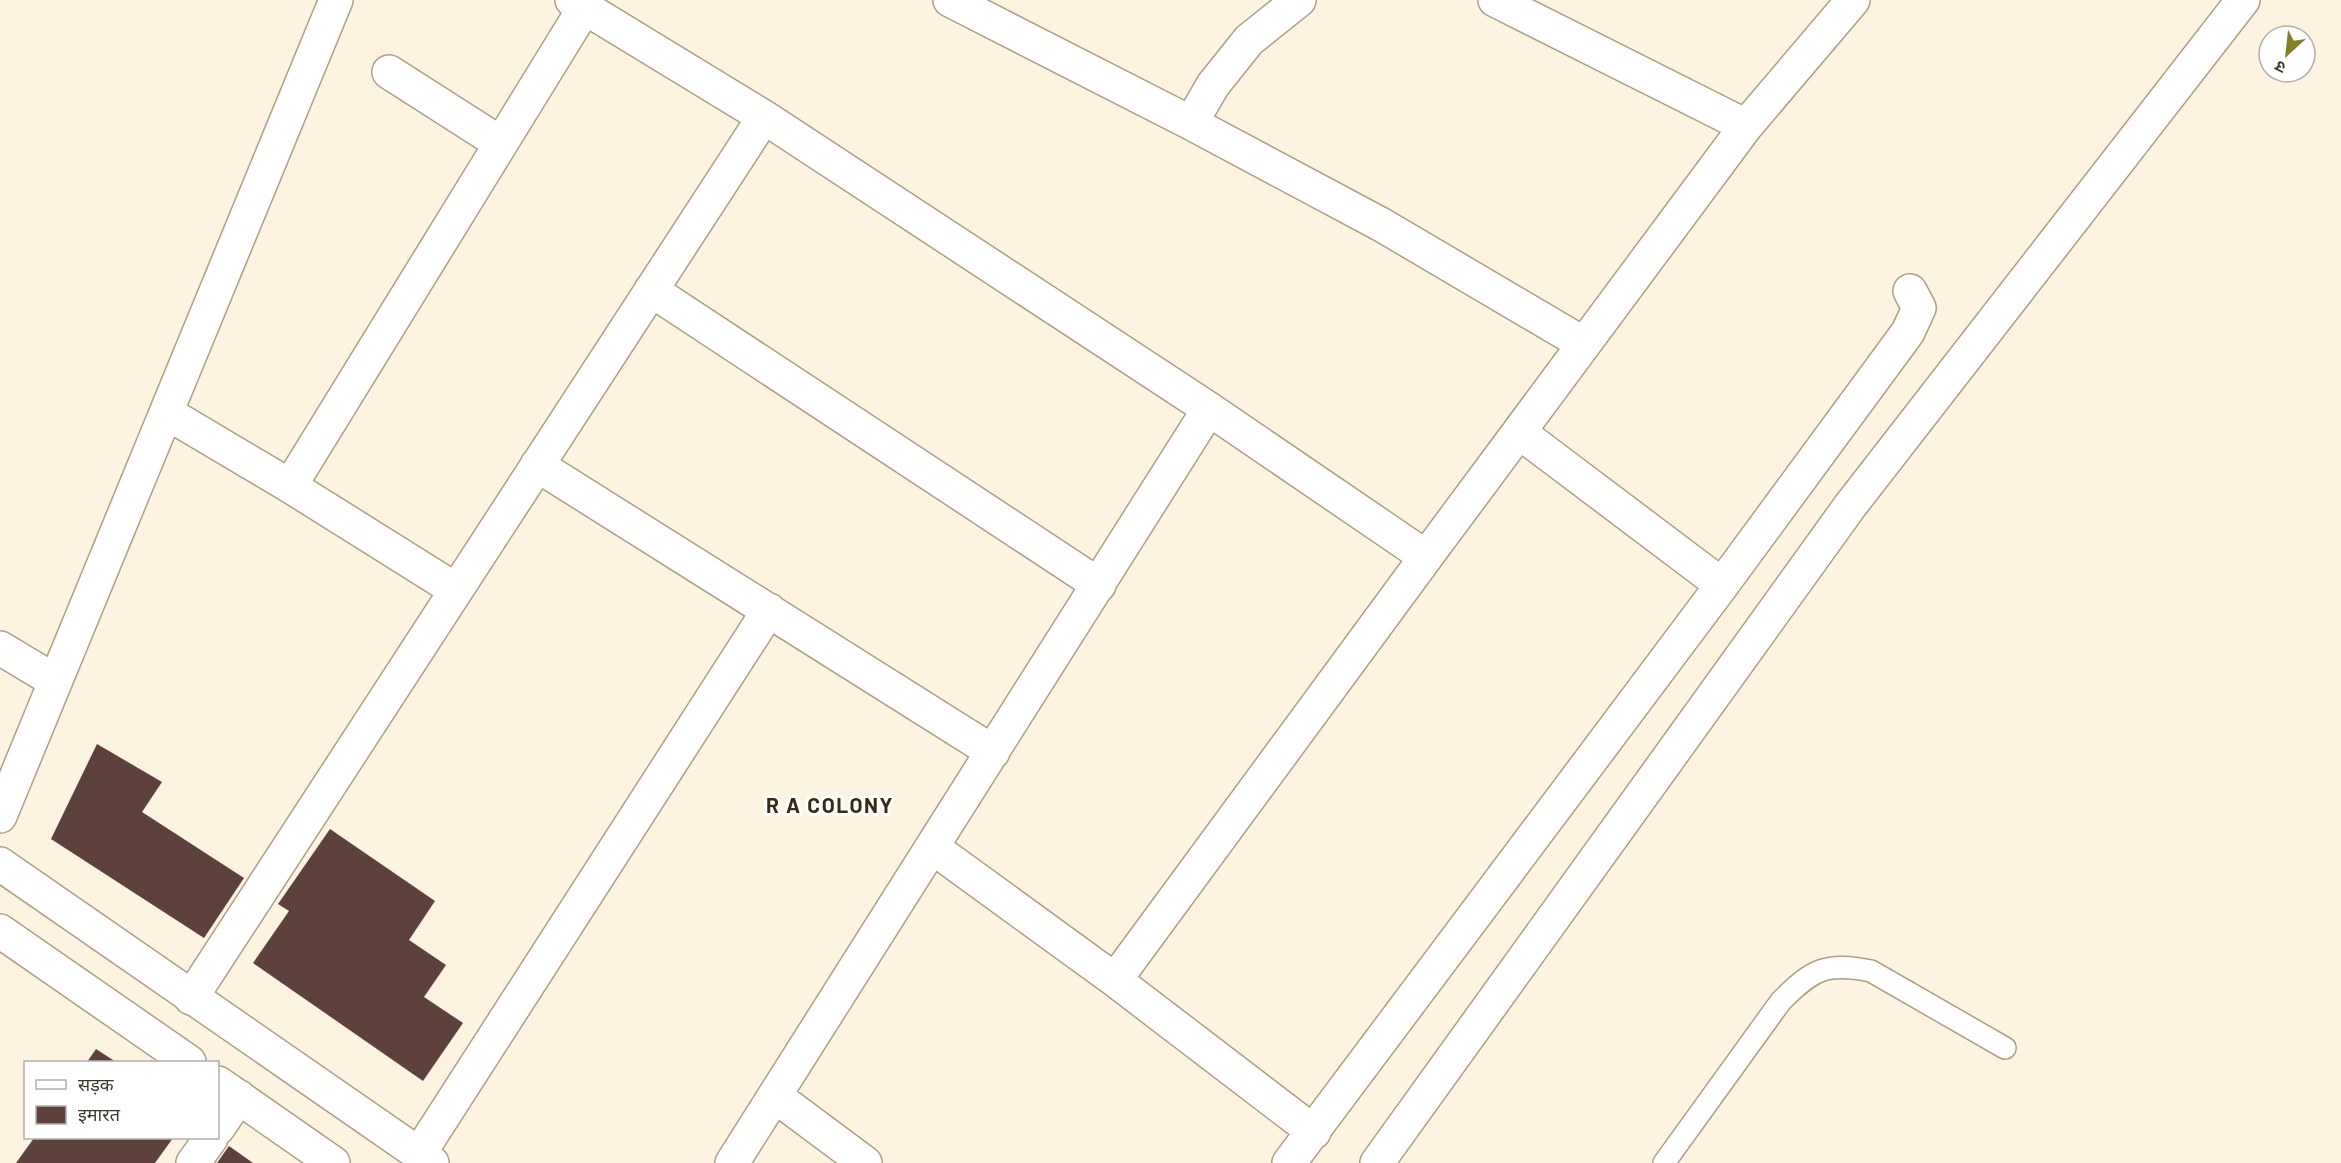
<svg xmlns="http://www.w3.org/2000/svg" width="2341" height="1163" viewBox="0 0 2341 1163" font-family="Barlow,'Noto Sans Devanagari',sans-serif">
	<style>
		.building { fill: #5e403d }
		.lines { fill: none; stroke-linecap: round; stroke-linejoin: round }
		.lane-casing { stroke: #ae9f84; stroke-width: 24 }
		.street-casing { stroke: #ae9f84; stroke-width: 36 }
		.secondary-casing { stroke: #ae9f84; stroke-width: 36 }
		.lane { stroke: #fff; stroke-width: 21 }
		.street { stroke: #fff; stroke-width: 33 }
		.secondary { stroke: #fff; stroke-width: 33 }
		.labels { text-anchor: middle; dominant-baseline: central; stroke-width: 6; stroke-linejoin: round; paint-order: stroke }
		.district-label { font-size: 21px; font-weight: bold; letter-spacing: 1.5px; fill: #372b13; stroke: #fff }
	</style>
	<rect width="100%" height="100%" fill="#fcf3e1"/>
	<!-- building -->
	<path class="building" d="M 97,744 L 162,782 L 142,812 L 244,878 L 204,938 L 51,839 Z
		M 330,829 L 435,901 L 409,940 L 446,965 L 424,997 L 463,1023 L 423,1081 L 253,963 L 289,911 L 278,904 Z
		M 96,1049 L 116,1062 L 87,1062 Z
		M 34,1138 L 173,1138 L 155,1163 L 16,1163 Z
		M 229,1146 L 253,1163 L 217,1163 Z"/>
	<g class="lines">
		<defs>
			<path id="lane" d="M 1664,1163 L 1781,1001 C 1813,969 1826,962 1871,971 L 2005,1048"/>
			<path id="street" d="M 572,0 L 764,117 L 1209,409 L 1426,557 L 1115,980 L 1314,1132
				M 950,0 L 1191,123 L 1382,225 L 1584,344
				M 1495,0 L 1746,126
				M 389,72 L 500,143
				M 1191,123 L 1213,85 L 1249,40 L 1299,0
				M 651,290 L 1099,585
				M 167,413 L 290,486 L 456,590
				M 1519,432 L 1722,585
				M 537,465 L 993,752
				M 290,486 L 585,7
				M 1426,557 L 1746,126 L 1853,0
				M 0,648 L 55,681
				M 0,816 L 336,0
				M 932,847 L 1115,980
				M 191,998 L 764,117
				M 775,1096 L 865,1163
				M 218,1128 L 239,1097
				M 419,1154 L 769,610
				M 193,1163 L 211,1138
				M 732,1163 L 1209,409
				M 1289,1163 L 1722,585 L 1908,332 L 1919,308 L 1910,291
				M 1377,1163 L 1850,506 L 2243,0"/>
			<path id="secondary" d="M 0,864 L 432,1163
				M 0,931 L 189,1062
				M 218,1083 L 333,1163"/>
		</defs>
		<!-- lane casing -->
		<use href="#lane" class="lane-casing"/>
		<!-- street casing -->
		<use href="#street" class="street-casing"/>
		<!-- secondary casing -->
		<use href="#secondary" class="secondary-casing"/>
		<!-- lane -->
		<use href="#lane" class="lane"/>
		<!-- street -->
		<use href="#street" class="street"/>
		<!-- secondary -->
		<use href="#secondary" class="secondary"/>
	</g>
	<g class="labels">
		<!-- district labels -->
		<g class="district-label">
			<text x="830" y="804">R A COLONY</text>
		</g>
	</g>
	<!-- legend -->
	<rect x="24" y="1061" width="195" height="78" fill="#ffffff" stroke="#b2afab" stroke-width="1.5"/>
	<rect x="36" y="1080" width="30" height="9" fill="#ffffff" stroke="#b2afab" stroke-width="1.5"/>
	<text x="78" y="1091" font-size="18" fill="#3e372c">सड़क</text>
	<rect x="36" y="1106" width="30" height="18" fill="#5e403d" stroke="#b2afab" stroke-width="1.5"/>
	<text x="78" y="1121" font-size="18" fill="#3e372c">इमारत</text>
	<!-- north arrow -->
	<g transform="translate(2287 54) rotate(207)"><circle r="28" fill="#ffffff" stroke="#b2afab" stroke-width="1.5"/>
	<path d="M0-4.5L10 22L0 15L-10 22Z" fill="#82812a"/>
	<text y="-9" font-size="16" font-weight="bold" text-anchor="middle" fill="#3e372c">उ</text>
	</g>
</svg>
